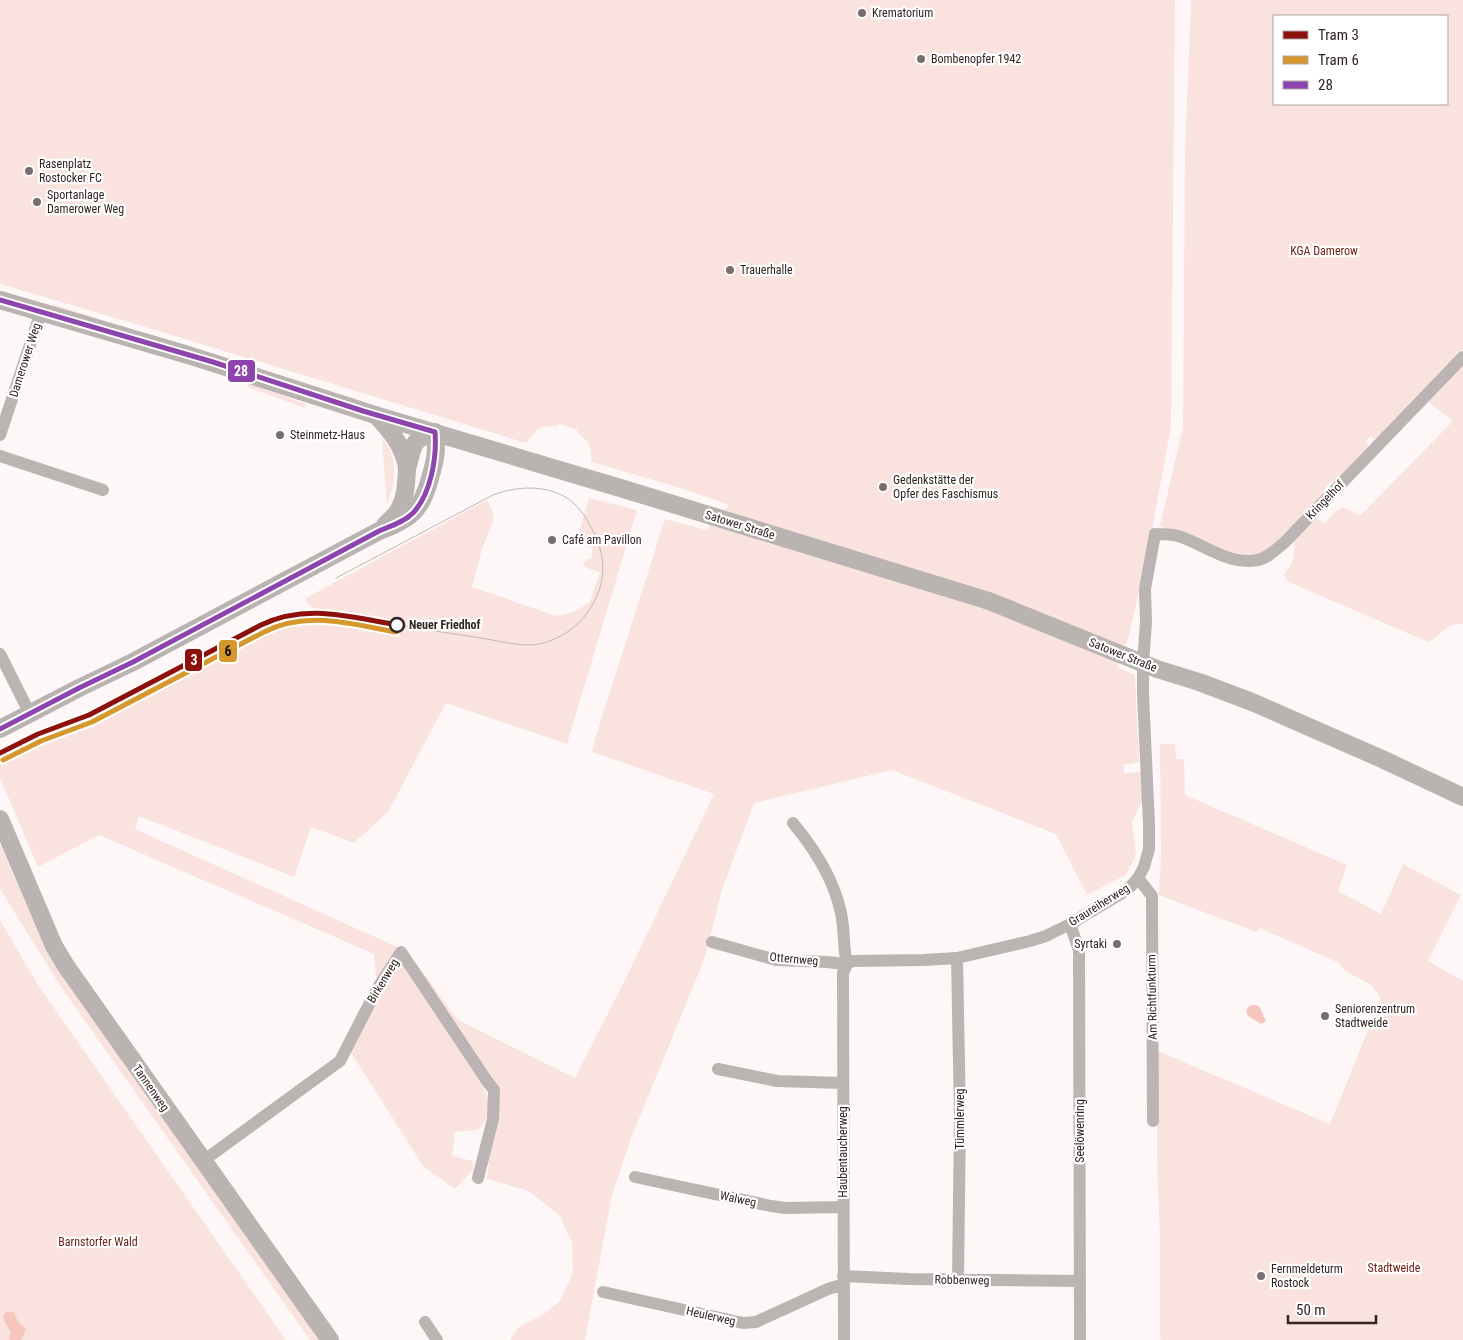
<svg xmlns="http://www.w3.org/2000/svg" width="1463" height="1340" viewBox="0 0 1463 1340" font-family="'Roboto Condensed',sans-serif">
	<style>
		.green { fill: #fae3de; fill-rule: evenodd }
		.water { fill: #f6c6bc }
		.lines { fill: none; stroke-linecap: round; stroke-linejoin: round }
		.street { stroke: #bab4b3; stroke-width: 12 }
		.secondary { stroke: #b9b3b1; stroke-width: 18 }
		.tram { stroke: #bcb7b6; stroke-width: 1 }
		.bus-1-casing { stroke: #fff; stroke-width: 9 }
		.bus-1 { stroke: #8e44ad; stroke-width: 5 }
		.tram-1-casing { stroke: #fff; stroke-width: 9 }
		.tram-2-casing { stroke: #fff; stroke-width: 9 }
		.tram-1 { stroke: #8d110a; stroke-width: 5 }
		.tram-2 { stroke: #d6982d; stroke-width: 5 }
		.poi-dot { fill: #796e6d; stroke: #fff; stroke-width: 2 }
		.stop-dot { fill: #fff; stroke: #322422; stroke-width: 2.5 }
		.labels { text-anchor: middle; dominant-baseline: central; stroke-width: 4.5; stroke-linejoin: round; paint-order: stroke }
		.poi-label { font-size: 12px; fill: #322422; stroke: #fff; text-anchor: start }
		.park-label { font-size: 12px; fill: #702315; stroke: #fff }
		.street-label { font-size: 12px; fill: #322422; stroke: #fff }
		.stop-label { font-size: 12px; font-weight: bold; fill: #322422; stroke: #fff; text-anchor: start }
		.line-badge { stroke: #fff; stroke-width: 2 }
		.badge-label { font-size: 14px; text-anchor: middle; font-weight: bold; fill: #fff }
		.pale-badge-label { font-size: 14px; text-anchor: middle; font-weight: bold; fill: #111 }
	</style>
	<rect width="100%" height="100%" fill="#fdf8f7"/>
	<!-- green -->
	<path class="green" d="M 0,0 L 1175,0 L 1171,426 L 1150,542 L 1129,636 L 1117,667 L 1135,675 L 1139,762 L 1123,765 L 1124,773 L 1141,772 L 1143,799 L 1132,822 L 1136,855 L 1126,875 L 1087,895 L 1056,834 L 892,770 L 754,803 L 722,890 L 704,960 L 631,1138 L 612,1195 L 585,1340 L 510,1340 L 518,1328 L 547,1312 L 560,1301 L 573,1273 L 572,1243 L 560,1216 L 529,1191 L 487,1179 L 496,1099 L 473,1057 L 489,1103 L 488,1117 L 478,1130 L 455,1132 L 452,1156 L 473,1161 L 473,1170 L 455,1189 L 423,1166 L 348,1048 L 377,989 L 374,954 L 99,835 L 38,867 L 0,778 L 0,757 L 30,743 L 98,719 L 288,624 L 307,621 L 319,623 L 325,619 L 327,611 L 312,608 L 307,603 L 306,598 L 487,500 L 492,510 L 494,518 L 482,549 L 472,587 L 556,616 L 574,612 L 590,602 L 600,572 L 584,567 L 583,564 L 588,558 L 591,559 L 593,548 L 576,543 L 589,498 L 637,510 L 567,744 L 446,703 L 388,812 L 354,843 L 311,827 L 294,877 L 139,816 L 135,829 L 402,949 L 411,956 L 458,1020 L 575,1078 L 627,976 L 714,794 L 592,752 L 595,739 L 665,519 L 706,530 L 729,505 L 677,487 L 591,462 C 592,453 591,445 585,439 C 581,435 578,435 577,430 L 559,424 L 557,426 C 549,426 539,426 534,433 C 530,437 530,440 526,443 L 149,328 L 0,284 Z
		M 1191,0 L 1463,0 L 1463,349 L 1400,417 L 1376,439 L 1370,436 L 1366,442 L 1368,445 L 1367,448 L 1335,483 L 1331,481 L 1326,487 L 1327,490 L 1273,547 C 1268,550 1263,554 1256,555 C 1227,560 1187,538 1160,526 L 1183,427 L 1185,153 ZM 1274,16 L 1447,16 L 1447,104 L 1274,104 Z
		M 52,304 L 366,402 L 331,395 L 53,308 Z
		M 1463,363 L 1463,624 C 1443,623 1443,635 1428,642 L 1293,584 L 1287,580 L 1284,575 C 1293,562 1297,555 1292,539 L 1315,516 L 1324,524 L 1336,511 L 1343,507 L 1360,516 L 1453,421 L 1427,401 Z
		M 249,384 L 306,404 L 305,408 L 248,387 Z
		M 382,439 C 399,456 396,483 387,504 Z
		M 1160,744 L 1175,744 L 1176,759 L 1184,759 L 1185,795 L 1347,865 L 1338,891 L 1381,914 L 1403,864 L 1461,895 L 1428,961 L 1463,981 L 1463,1340 L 1161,1340 L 1160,1339 L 1160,1241 L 1157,1160 L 1157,1053 L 1160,1052 L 1330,1124 L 1381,998 L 1371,985 L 1345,971 L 1339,963 L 1260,928 L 1256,932 L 1159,895 L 1161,854 Z
		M 0,844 L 44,945 L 58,969 L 125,1063 L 321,1340 L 310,1340 L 61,987 L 0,889 Z
		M 0,920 L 38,985 L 286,1340 L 0,1340 Z"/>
	<!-- water -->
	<path class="water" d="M 1254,1005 L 1259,1006 L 1266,1021 L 1261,1024 L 1248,1016 L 1246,1011 L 1249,1006 Z
		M 7,1312 L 14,1312 L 18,1322 L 26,1329 L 21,1340 L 9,1340 L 11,1333 L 3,1318 L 4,1314 Z"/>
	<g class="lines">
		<!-- street -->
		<path class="street" d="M 0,435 L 41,312
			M 0,456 L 103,490
			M 0,654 L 25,704
			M 793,823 C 818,853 839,887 843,926 C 844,939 844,951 847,964
			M 1138,878 L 1152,896 L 1153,1121
			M 1070,924 L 1079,950 L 1080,1340
			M 712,942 L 776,960 L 826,962 L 847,964
			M 957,958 L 960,1117 L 958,1280
			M 847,964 L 852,961 L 924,960 L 957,958 L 1030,941 L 1046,936 L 1070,924 L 1122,893 L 1131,886 L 1138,878 L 1144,867 L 1149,849 L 1149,824 L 1143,694 L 1143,663 L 1146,622 L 1145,589 L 1155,534 C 1163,534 1170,534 1178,536 C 1204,544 1229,566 1258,560 C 1268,558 1276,549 1284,543 L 1463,357
			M 718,1069 L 777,1081 L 843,1083
			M 203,1161 L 340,1061 L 377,989 L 401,952 L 487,1081 L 494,1090 L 493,1119 L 478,1178
			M 635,1177 L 771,1206 L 785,1208 L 843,1207
			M 843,1276 L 909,1279 L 1080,1281
			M 603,1292 L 743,1323 L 756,1322 L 828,1289 L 844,1284
			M 425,1322 L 437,1340
			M 844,1340 L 843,973 L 847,964"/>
		<!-- secondary -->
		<path class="secondary" d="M 0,300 L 188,355 L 375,415 L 627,490 L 989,601 L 1157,669 L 1199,682 L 1252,702 L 1382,759 L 1463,797
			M 376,415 C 390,430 405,448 407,469 C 407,474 406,480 406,485 C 405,494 403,503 398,511 C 395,516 389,521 385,525
			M 407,469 C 414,445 410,440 435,432
			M 0,729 L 79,688 L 133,662 L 379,531 C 410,520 422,510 430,478 C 436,458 437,452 435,432
			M 0,819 L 54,946 L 66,966 L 330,1340"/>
		<!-- tram -->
		<path class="tram" d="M 336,578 L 493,495 C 521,484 560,484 580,510 C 585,516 589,523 592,529 C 609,561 606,589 584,617 C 572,631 557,640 539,644 C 522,647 504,642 487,639 C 457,634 427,630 397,625"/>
		<defs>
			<path id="bus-1" d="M 0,300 L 213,362 L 363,411 L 435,432 C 437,457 431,494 413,513 C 404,522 391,526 379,531 L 133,662 L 79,688 L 0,729"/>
		</defs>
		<!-- bus-1 casing -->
		<use href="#bus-1" class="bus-1-casing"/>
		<!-- bus-1 -->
		<use href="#bus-1" class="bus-1"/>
		<defs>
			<path id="tram-1" d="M 0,753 L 38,734 L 89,715 L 261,625 C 306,603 350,617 397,625"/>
			<path id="tram-2" d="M 3,760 L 41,741 L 92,722 L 264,632 C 307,610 351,624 396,632"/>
		</defs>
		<!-- tram-1 casing -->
		<use href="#tram-1" class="tram-1-casing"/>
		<!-- tram-2 casing -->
		<use href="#tram-2" class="tram-2-casing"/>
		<!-- tram-1 -->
		<use href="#tram-1" class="tram-1"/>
		<!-- tram-2 -->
		<use href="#tram-2" class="tram-2"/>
	</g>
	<!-- markers -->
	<g class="poi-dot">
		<circle cx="862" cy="13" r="5"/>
		<circle cx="921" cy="59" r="5"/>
		<circle cx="29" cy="171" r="5"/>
		<circle cx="37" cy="202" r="5"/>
		<circle cx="730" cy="270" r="5"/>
		<circle cx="280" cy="435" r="5"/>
		<circle cx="883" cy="487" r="5"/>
		<circle cx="552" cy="540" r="5"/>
		<circle cx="1117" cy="944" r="5"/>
		<circle cx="1325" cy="1016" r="5"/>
		<circle cx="1261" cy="1276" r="5"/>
	</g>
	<circle class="stop-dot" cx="397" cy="625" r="7"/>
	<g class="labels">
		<!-- poi labels -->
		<g class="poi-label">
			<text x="872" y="13">Krematorium</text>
			<text x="931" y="59">Bombenopfer 1942</text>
			<text x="39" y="164">Rasenplatz<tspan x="39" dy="14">Rostocker FC</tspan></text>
			<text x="47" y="195">Sportanlage<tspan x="47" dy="14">Damerower Weg</tspan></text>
			<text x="740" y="270">Trauerhalle</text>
			<text x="290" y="435">Steinmetz-Haus</text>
			<text x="893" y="480">Gedenkstätte der<tspan x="893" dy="14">Opfer des Faschismus</tspan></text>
			<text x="562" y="540">Café am Pavillon</text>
			<text x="1107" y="944" text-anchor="end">Syrtaki</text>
			<text x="1335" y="1009">Seniorenzentrum<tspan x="1335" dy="14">Stadtweide</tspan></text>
			<text x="1271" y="1269">Fernmeldeturm<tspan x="1271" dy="14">Rostock</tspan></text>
		</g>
		<!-- park labels -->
		<g class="park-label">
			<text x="1324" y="251">KGA Damerow</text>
			<text x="98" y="1242">Barnstorfer Wald</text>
			<text x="1394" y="1268">Stadtweide</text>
		</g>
		<!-- street labels -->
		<g class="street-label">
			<text transform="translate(25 360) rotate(-72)">Damerower Weg</text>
			<text transform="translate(1325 500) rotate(-46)">Kringelhof</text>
			<text transform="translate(740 525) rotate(17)">Satower Straße</text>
			<text transform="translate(1123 655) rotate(22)">Satower Straße</text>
			<text transform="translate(1099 905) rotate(-32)">Graureiherweg</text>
			<text transform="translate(794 959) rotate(5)">Otternweg</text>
			<text transform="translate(383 981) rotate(-59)">Birkenweg</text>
			<text transform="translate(1152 997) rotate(-91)">Am Richtfunkturm</text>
			<text transform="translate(151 1088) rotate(55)">Tannenweg</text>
			<text transform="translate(960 1119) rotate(-90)">Tümmlerweg</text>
			<text transform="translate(1080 1131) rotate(-90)">Seelöwenring</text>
			<text transform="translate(843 1152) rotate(-90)">Haubentaucherweg</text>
			<text transform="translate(738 1199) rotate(12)">Walweg</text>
			<text transform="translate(962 1280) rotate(1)">Robbenweg</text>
			<text transform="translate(711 1316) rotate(13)">Heulerweg</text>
		</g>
		<!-- stop labels -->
		<g class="stop-label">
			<text x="409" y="625">Neuer Friedhof</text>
		</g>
	</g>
	<g class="line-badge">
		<rect x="227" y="359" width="29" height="24" rx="5" fill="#8e44ad"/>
		<rect x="218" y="639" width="20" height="24" rx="5" fill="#d6982d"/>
		<rect x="184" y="648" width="19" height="24" rx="5" fill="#8d110a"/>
	</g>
	<g class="badge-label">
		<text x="241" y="376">28</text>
		<text x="194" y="665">3</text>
	</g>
	<g class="pale-badge-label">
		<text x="228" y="656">6</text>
	</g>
	<!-- legend -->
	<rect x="1273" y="15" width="175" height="90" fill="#ffffff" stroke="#ada7a7"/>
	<rect x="1283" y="31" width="25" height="8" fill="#8d110a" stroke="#ada7a7"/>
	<text x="1318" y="40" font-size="15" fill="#322422">Tram 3</text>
	<rect x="1283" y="56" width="25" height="8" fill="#d6982d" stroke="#ada7a7"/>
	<text x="1318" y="65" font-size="15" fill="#322422">Tram 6</text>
	<rect x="1283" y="81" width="25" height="8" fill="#8e44ad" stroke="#ada7a7"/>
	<text x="1318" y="90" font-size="15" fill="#322422">28</text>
	<!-- scale -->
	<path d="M1288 1315v8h88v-8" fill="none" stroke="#322422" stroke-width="2.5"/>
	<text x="1296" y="1315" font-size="15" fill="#322422" stroke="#ffffff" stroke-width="4" paint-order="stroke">50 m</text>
</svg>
